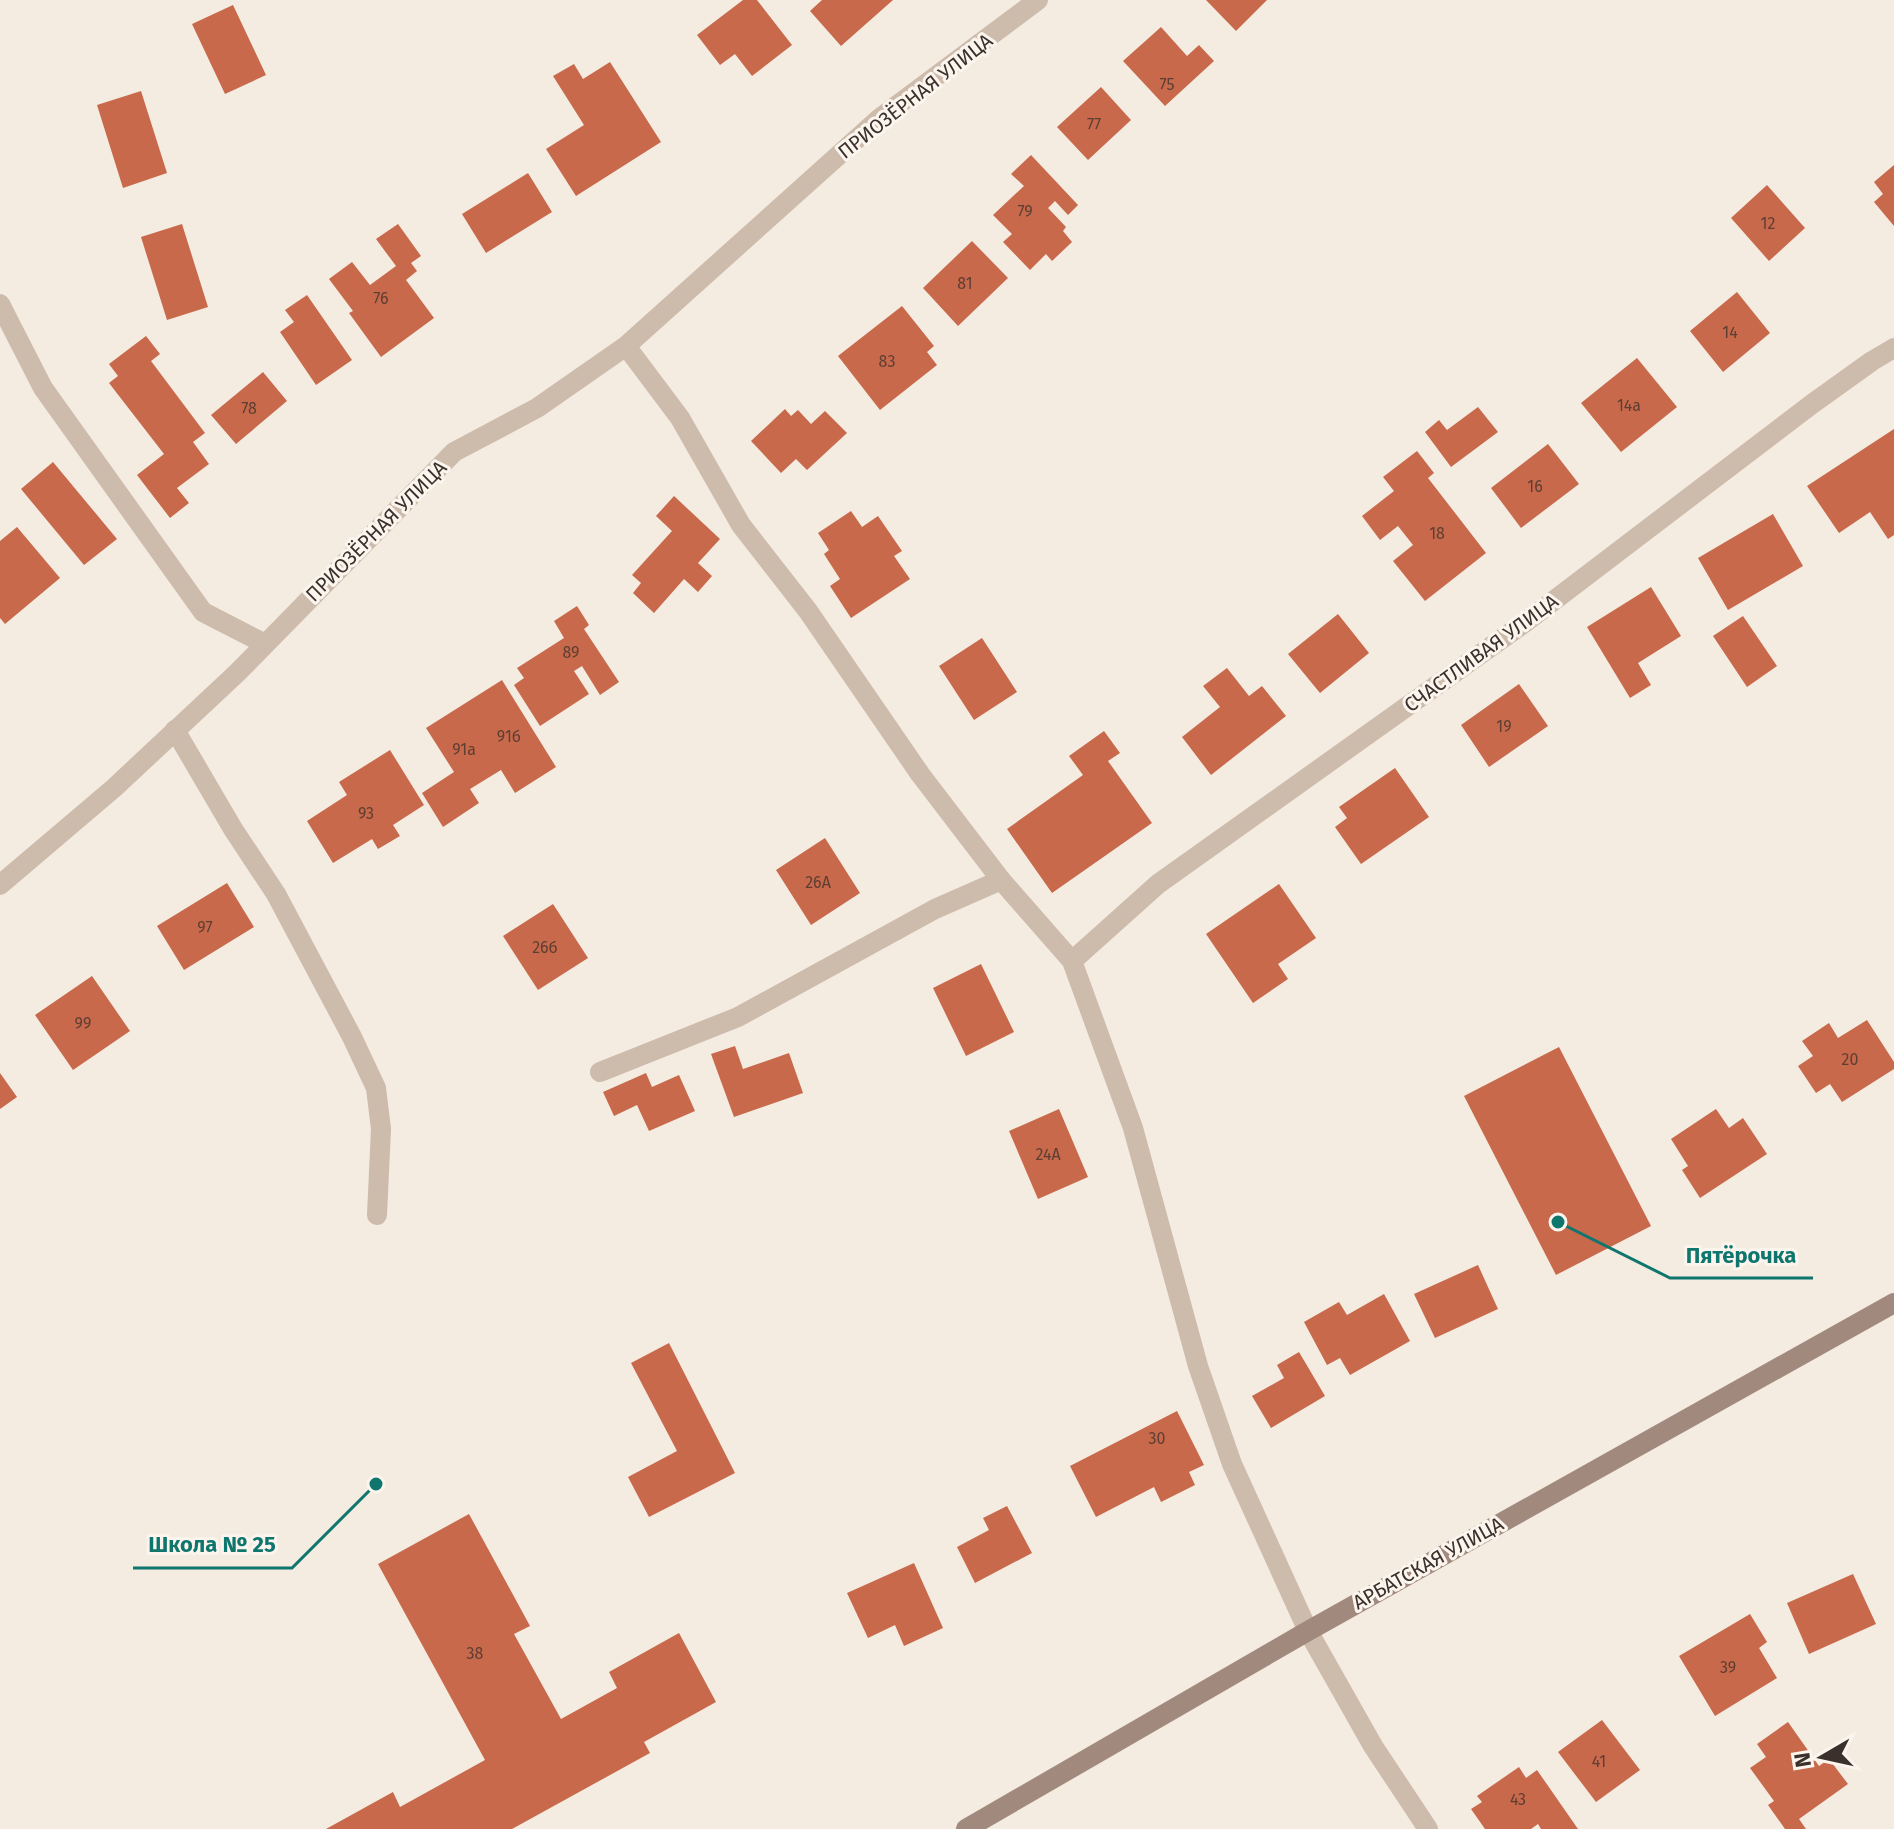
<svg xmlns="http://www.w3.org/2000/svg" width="1894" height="1829" viewBox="0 0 1894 1829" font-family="'Fira Sans',sans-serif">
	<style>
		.building { fill: #c8694b }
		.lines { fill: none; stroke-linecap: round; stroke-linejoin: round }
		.lane { stroke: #cdbbac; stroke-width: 20 }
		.street { stroke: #cdbbac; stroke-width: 20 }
		.secondary { stroke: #a18a7d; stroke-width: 20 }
		.labels { text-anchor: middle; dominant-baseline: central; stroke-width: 6; stroke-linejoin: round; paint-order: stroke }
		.number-label { font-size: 16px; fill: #5e3e33 }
		.street-label { font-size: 20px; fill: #3b302b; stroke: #fbf5ee }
		.leader { fill: none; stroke: #0f766e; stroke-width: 3 }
		.callout-dot { fill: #0f766e; stroke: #fbf5ee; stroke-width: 3 }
		.callout-label { font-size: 22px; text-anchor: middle; font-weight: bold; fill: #0f766e; stroke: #fbf5ee; stroke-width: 6; stroke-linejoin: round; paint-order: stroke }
	</style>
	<rect width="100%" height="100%" fill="#f4ebe1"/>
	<!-- building -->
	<path class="building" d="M 743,0 L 757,0 L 792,45 L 752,76 L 735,54 L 720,65 L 697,35 Z
		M 822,0 L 893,0 L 841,46 L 810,11 Z
		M 1206,0 L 1267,0 L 1236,31 Z
		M 233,5 L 266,75 L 225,94 L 192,24 Z
		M 1161,27 L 1187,56 L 1199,45 L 1214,61 L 1165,106 L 1123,61 Z
		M 610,62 L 661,142 L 576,196 L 546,149 L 584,125 L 553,76 L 574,64 L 583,79 Z
		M 1101,87 L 1131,120 L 1088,160 L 1057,127 Z
		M 141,91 L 167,173 L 123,188 L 97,105 Z
		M 1031,155 L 1078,205 L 1068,215 L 1055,201 L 1048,208 L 1066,227 L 1063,231 L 1072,242 L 1052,261 L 1046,254 L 1030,270 L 1003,242 L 1012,234 L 993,215 L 1024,186 L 1011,174 Z
		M 1894,165 L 1894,226 L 1874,202 L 1883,194 L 1874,182 Z
		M 528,173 L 552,212 L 486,253 L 462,214 Z
		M 1767,185 L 1805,228 L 1769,261 L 1731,218 Z
		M 182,224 L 208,307 L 167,320 L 141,237 Z
		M 398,224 L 421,256 L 411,263 L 417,271 L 406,280 L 434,318 L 381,357 L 349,313 L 353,311 L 329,279 L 352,262 L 370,285 L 396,266 L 376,239 Z
		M 972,241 L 1008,278 L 958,326 L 923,288 Z
		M 1737,292 L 1770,333 L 1723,372 L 1690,331 Z
		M 307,295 L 352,360 L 316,385 L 280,332 L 294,322 L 285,310 Z
		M 902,306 L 934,346 L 927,352 L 937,365 L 880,410 L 838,356 Z
		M 146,336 L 160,354 L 151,361 L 205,433 L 193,442 L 209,464 L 177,488 L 189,503 L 170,518 L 137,475 L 164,454 L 109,383 L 118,376 L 109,364 Z
		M 1637,358 L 1677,407 L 1621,452 L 1581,403 Z
		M 263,372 L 287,401 L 236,444 L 211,415 Z
		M 1478,407 L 1498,432 L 1451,467 L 1425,432 L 1439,420 L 1447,430 Z
		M 785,409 L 791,416 L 798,410 L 811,424 L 825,411 L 847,433 L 807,470 L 796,459 L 781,473 L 751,441 Z
		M 1894,429 L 1894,535 L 1888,539 L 1870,512 L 1839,533 L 1807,486 Z
		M 1548,444 L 1579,484 L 1521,528 L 1491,488 Z
		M 1417,451 L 1434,473 L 1428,478 L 1486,553 L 1425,601 L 1393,561 L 1413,545 L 1398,526 L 1380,540 L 1362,516 L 1394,491 L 1383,477 Z
		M 53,462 L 117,539 L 84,565 L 21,489 Z
		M 674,496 L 720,539 L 698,563 L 712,576 L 698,592 L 684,579 L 654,613 L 633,593 L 641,583 L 632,575 L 672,531 L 656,516 Z
		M 851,511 L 862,527 L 878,516 L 902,551 L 894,556 L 910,579 L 851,618 L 830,586 L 840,579 L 824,554 L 829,550 L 818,533 Z
		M 1773,514 L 1803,566 L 1728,610 L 1698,558 Z
		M 17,527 L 60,578 L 5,624 L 0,618 L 0,541 Z
		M 1651,587 L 1681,636 L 1638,663 L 1651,685 L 1630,698 L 1587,627 Z
		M 577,606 L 589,625 L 584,629 L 619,682 L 600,695 L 582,666 L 574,671 L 589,694 L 540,726 L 514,685 L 524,678 L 517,668 L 564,638 L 554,621 Z
		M 1338,614 L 1369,653 L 1320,693 L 1288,654 Z
		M 1743,616 L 1777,666 L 1747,687 L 1713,636 Z
		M 982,638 L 1017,692 L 974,720 L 939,666 Z
		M 1227,668 L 1249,696 L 1262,686 L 1286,716 L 1211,775 L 1182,737 L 1220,707 L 1203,686 Z
		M 502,680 L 556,767 L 515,793 L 501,770 L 470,789 L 479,803 L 443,827 L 422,793 L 454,772 L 426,728 Z
		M 1519,684 L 1548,726 L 1489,767 L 1461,725 Z
		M 1104,731 L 1120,753 L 1108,761 L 1152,823 L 1052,893 L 1007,829 L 1083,775 L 1069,756 Z
		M 390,750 L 424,805 L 393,825 L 400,836 L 378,849 L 372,839 L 333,863 L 307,821 L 347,795 L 339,782 Z
		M 1395,768 L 1429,817 L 1361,864 L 1335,827 L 1347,818 L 1339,807 Z
		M 825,838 L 860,893 L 811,925 L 776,870 Z
		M 227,883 L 254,927 L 184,970 L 157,926 Z
		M 1279,884 L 1316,938 L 1278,964 L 1288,979 L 1253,1003 L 1206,934 Z
		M 553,904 L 588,958 L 538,990 L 503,936 Z
		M 981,964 L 1014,1032 L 966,1056 L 933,988 Z
		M 92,976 L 130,1031 L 73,1070 L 35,1015 Z
		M 1867,1020 L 1894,1062 L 1894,1069 L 1842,1102 L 1830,1084 L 1816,1093 L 1798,1066 L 1813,1056 L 1802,1041 L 1829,1023 L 1838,1038 Z
		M 735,1046 L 743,1069 L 789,1053 L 803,1093 L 734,1117 L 711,1054 Z
		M 1559,1047 L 1651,1226 L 1556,1275 L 1464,1096 Z
		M 0,1073 L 17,1097 L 0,1109 Z
		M 646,1073 L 652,1087 L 679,1075 L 695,1111 L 649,1131 L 637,1105 L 614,1116 L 603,1092 Z
		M 1059,1109 L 1088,1177 L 1038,1199 L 1009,1131 Z
		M 1716,1109 L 1729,1128 L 1743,1118 L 1767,1154 L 1700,1198 L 1682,1170 L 1688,1166 L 1671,1139 Z
		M 1478,1265 L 1498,1309 L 1435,1338 L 1414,1294 Z
		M 1384,1294 L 1410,1341 L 1350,1375 L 1340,1358 L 1327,1365 L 1304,1322 L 1339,1302 L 1347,1315 Z
		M 669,1343 L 735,1473 L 649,1517 L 628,1477 L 677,1451 L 631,1363 Z
		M 1299,1352 L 1325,1396 L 1271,1428 L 1252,1396 L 1284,1378 L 1277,1365 Z
		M 1177,1411 L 1204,1465 L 1189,1472 L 1195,1485 L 1161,1502 L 1154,1487 L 1096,1517 L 1070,1466 Z
		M 1007,1506 L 1032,1553 L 975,1583 L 957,1547 L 989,1530 L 983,1518 Z
		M 469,1514 L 530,1626 L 514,1634 L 561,1719 L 617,1688 L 609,1672 L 679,1633 L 716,1702 L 644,1742 L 650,1753 L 512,1829 L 326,1829 L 393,1792 L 400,1807 L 485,1760 L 378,1564 Z
		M 914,1563 L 943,1628 L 904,1646 L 895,1625 L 868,1638 L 847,1593 Z
		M 1853,1574 L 1876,1624 L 1809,1654 L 1787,1603 Z
		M 1750,1614 L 1767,1642 L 1759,1648 L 1777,1678 L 1715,1716 L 1679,1656 Z
		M 1602,1720 L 1640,1770 L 1596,1802 L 1558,1752 Z
		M 1788,1722 L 1819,1766 L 1829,1759 L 1848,1784 L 1799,1819 L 1806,1829 L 1785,1829 L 1768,1805 L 1774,1801 L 1750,1768 L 1766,1757 L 1757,1744 Z
		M 1519,1767 L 1526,1778 L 1537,1770 L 1578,1829 L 1541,1829 L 1538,1824 L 1531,1829 L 1485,1829 L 1471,1809 L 1482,1802 L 1477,1796 Z"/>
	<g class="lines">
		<!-- lane -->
		<path class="lane" d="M 0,304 L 43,388 L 203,612 L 265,644
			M 175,730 L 233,829 L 276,894 L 352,1037 L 376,1088 L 381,1129 L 377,1215
			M 600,1072 L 738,1017 L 935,909 L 1001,880"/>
		<!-- street -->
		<path class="street" d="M 626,346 L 680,418 L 741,525 L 808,611 L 920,774 L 1001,880 L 1072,961 L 1133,1128 L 1198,1366 L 1232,1464 L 1308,1631 L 1373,1746 L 1428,1829
			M 0,885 L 114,788 L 237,673 L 454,452 L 537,408 L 626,346 L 880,118 L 1038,0
			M 1072,961 L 1158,884 L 1527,621 L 1812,404 L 1872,361 L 1894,348"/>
		<!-- secondary -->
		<path class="secondary" d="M 966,1829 L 1308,1631 L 1894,1303"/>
	</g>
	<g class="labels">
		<!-- number labels -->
		<g class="number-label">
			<text x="1167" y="84">75</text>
			<text x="1094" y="124">77</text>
			<text x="1025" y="211">79</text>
			<text x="1768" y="223">12</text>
			<text x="965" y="283">81</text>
			<text x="381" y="298">76</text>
			<text x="1730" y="332">14</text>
			<text x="887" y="361">83</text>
			<text x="1629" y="405">14а</text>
			<text x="249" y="408">78</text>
			<text x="1535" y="486">16</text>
			<text x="1437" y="533">18</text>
			<text x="571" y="652">89</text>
			<text x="1504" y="726">19</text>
			<text x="509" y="736">91б</text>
			<text x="464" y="749">91а</text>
			<text x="366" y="813">93</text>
			<text x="818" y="882">26А</text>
			<text x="205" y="927">97</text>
			<text x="545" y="947">26б</text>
			<text x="83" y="1023">99</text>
			<text x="1850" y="1059">20</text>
			<text x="1048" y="1154">24А</text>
			<text x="1157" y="1438">30</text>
			<text x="475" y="1653">38</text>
			<text x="1728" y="1667">39</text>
			<text x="1599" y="1761">41</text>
			<text x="1518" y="1799">43</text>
		</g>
		<!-- street labels -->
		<g class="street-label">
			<text transform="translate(915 96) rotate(-38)">ПРИОЗЁРНАЯ УЛИЦА</text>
			<text transform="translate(376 531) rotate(-45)">ПРИОЗЁРНАЯ УЛИЦА</text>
			<text transform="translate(1481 653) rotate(-36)">СЧАСТЛИВАЯ УЛИЦА</text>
			<text transform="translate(1428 1563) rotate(-29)">АРБАТСКАЯ УЛИЦА</text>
		</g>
	</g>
	<!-- callouts -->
	<path class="leader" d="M1558 1222L1670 1278H1813M376 1484L292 1568H133"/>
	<g class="callout-dot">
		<circle cx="1558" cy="1222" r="8"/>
		<circle cx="376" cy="1484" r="8"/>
	</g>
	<g class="callout-label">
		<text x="1741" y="1263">Пятёрочка</text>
		<text x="212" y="1552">Школа № 25</text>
	</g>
	<!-- north arrow -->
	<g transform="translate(1822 1757) rotate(261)" stroke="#fbf5ee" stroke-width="6" paint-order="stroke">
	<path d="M0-6L14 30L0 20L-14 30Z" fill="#3b302b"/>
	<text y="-12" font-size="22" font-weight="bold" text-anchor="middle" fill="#3b302b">N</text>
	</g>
</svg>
